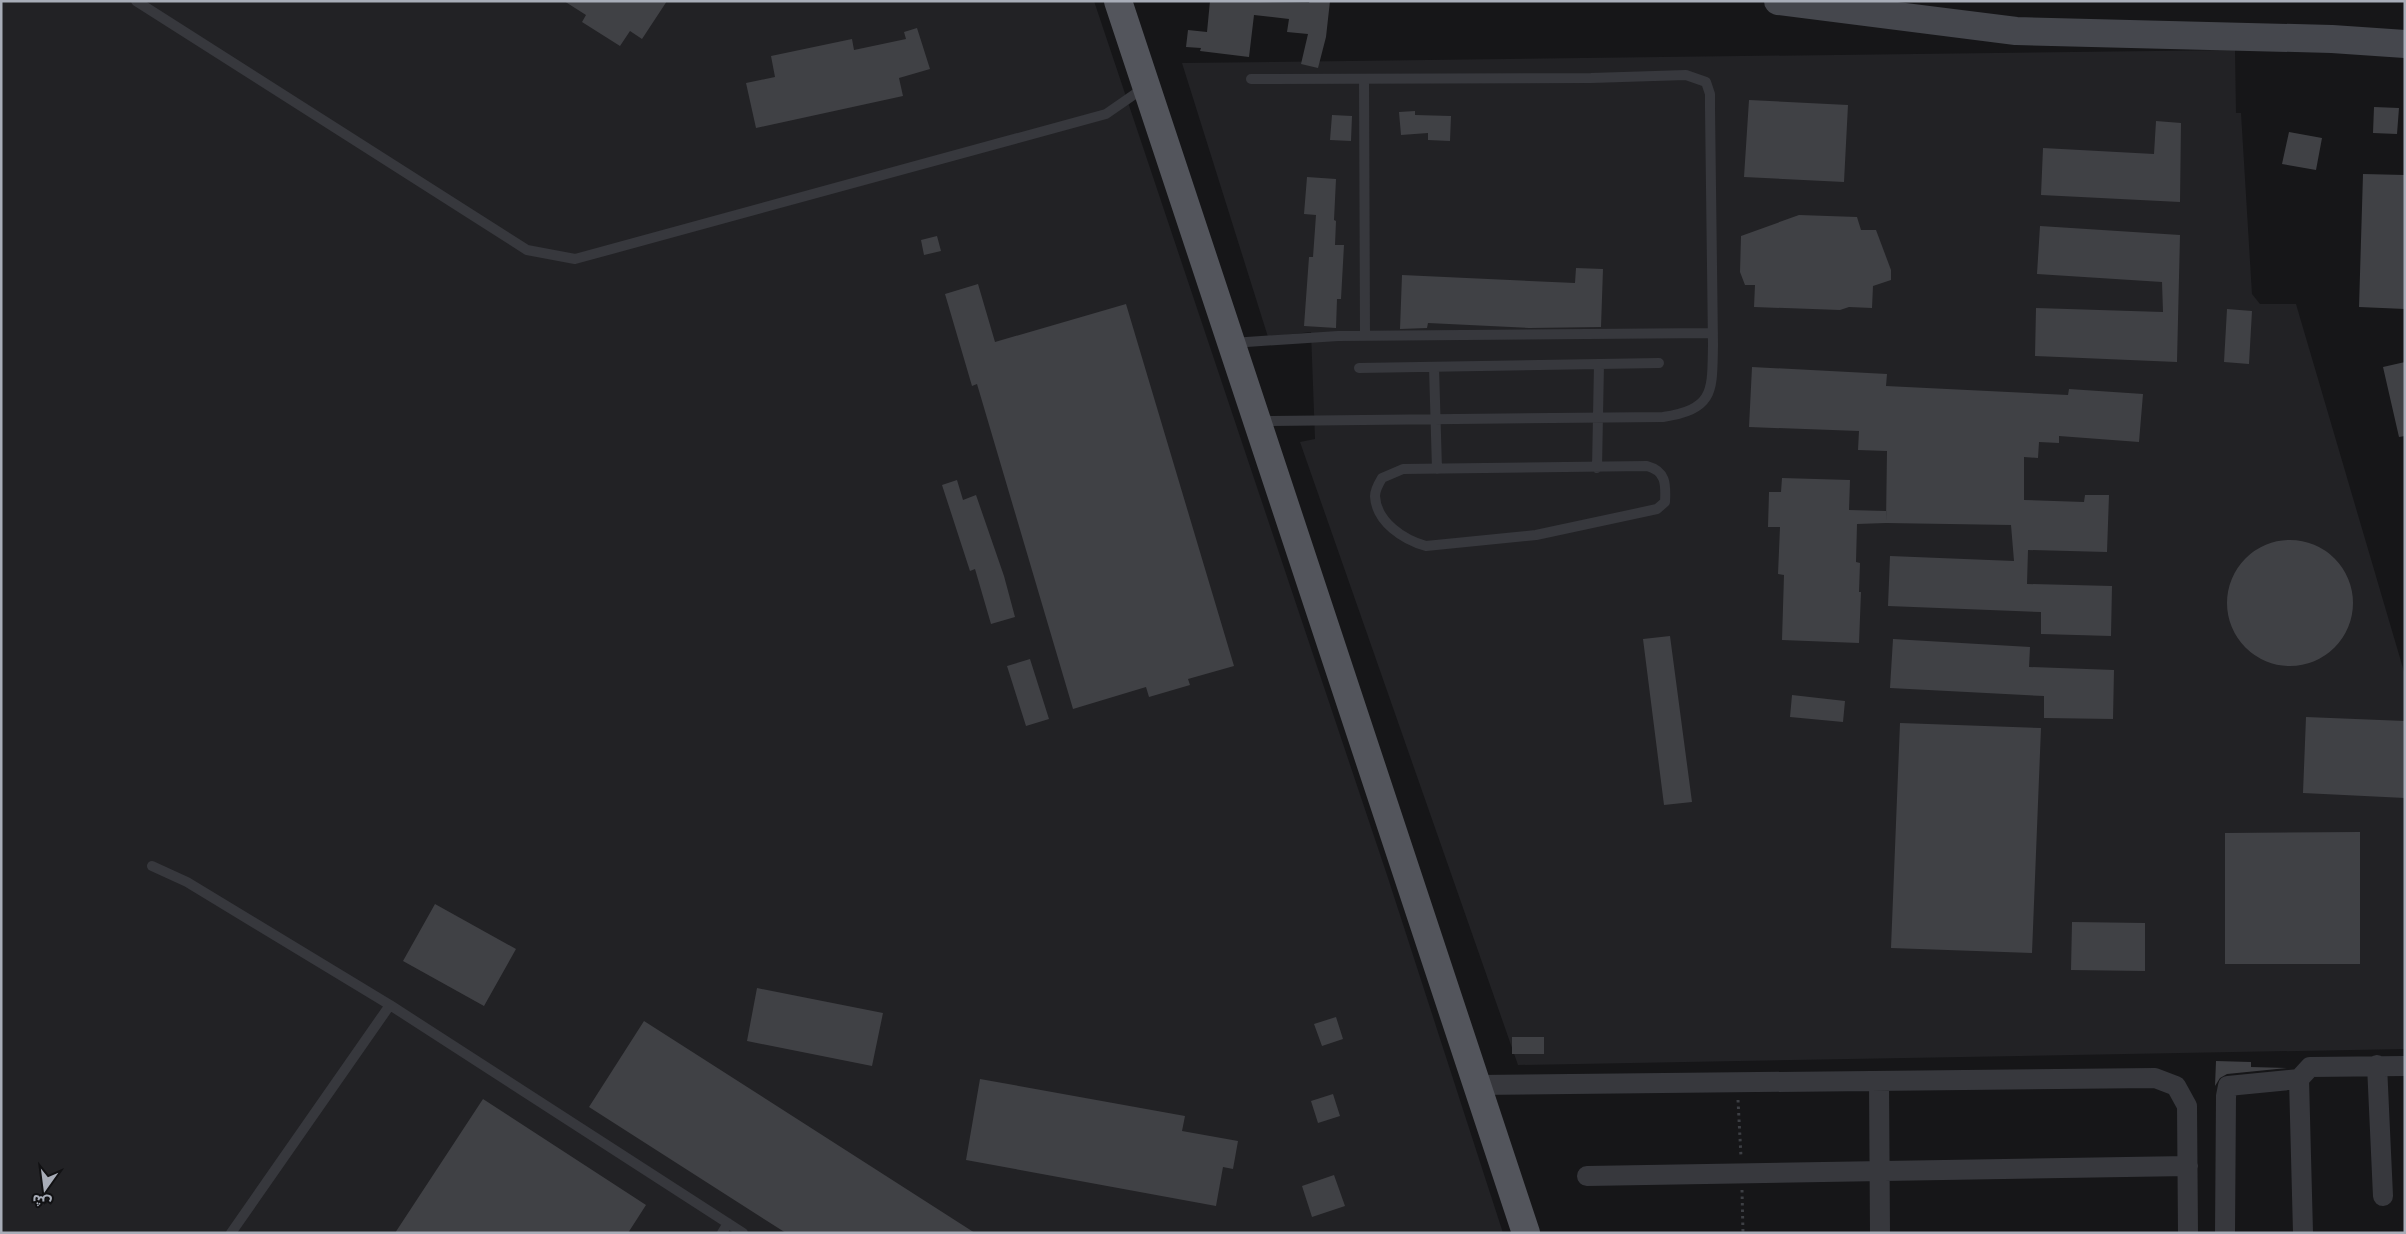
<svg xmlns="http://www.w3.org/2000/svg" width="2406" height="1234" viewBox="0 0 2406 1234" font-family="Arial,'Noto Sans Arabic',sans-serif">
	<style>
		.built { fill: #222225 }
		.building { fill: #404145 }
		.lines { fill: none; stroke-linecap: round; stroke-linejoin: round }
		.path { stroke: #3d3f44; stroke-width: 3; stroke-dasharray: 2.5 4; stroke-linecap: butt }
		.lane { stroke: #37383d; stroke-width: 10 }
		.street { stroke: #37383d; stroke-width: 20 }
		.secondary { stroke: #45474d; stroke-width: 28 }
		.primary { stroke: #53555c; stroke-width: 28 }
	</style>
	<rect width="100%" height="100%" fill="#161618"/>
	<!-- built -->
	<path class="built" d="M 1,1 L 1094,1 L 1388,878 L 1503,1233 L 1,1233 Z
		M 2235,50 L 2236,113 L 2241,113 L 2252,294 L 2260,304 L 2296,304 L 2405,675 L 2405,1049 L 1518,1065 L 1300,442 L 1315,439 L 1311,332 L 1268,337 L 1182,63 Z"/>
	<!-- building -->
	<path class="building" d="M 564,1 L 667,1 L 642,39 L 630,31 L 620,46 L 582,22 L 586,15 Z
		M 1210,1 L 1309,3 L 1310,1 L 1330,1 L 1326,37 L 1318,68 L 1301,64 L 1308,34 L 1287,32 L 1289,19 L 1254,15 L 1249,57 L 1200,51 L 1201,48 L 1186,47 L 1188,30 L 1207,32 Z
		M 917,28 L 930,69 L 899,78 L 903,96 L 756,128 L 746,83 L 775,77 L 771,56 L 852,39 L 854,50 L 906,39 L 904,32 Z
		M 1749,100 L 1848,105 L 1844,182 L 1744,177 Z
		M 2374,107 L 2399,108 L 2397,134 L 2373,133 Z
		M 1415,111 L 1415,115 L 1451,116 L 1450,141 L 1428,140 L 1428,133 L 1401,135 L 1399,112 Z
		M 1332,115 L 1352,116 L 1351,141 L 1330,140 Z
		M 2156,121 L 2181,123 L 2180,202 L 2041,195 L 2043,148 L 2154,154 Z
		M 2289,132 L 2322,138 L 2316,170 L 2282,164 Z
		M 2363,174 L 2405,175 L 2405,309 L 2359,307 Z
		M 1307,177 L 1336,179 L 1334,220 L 1336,221 L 1335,245 L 1344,245 L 1341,299 L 1337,299 L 1336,328 L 1304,326 L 1309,257 L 1313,257 L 1316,215 L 1304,214 Z
		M 1799,215 L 1857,217 L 1861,230 L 1876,230 L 1891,270 L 1891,280 L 1873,286 L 1872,308 L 1849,307 L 1840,310 L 1754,307 L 1755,285 L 1745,285 L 1740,272 L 1741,236 Z
		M 2040,226 L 2180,235 L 2177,362 L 2035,356 L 2036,308 L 2163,312 L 2162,282 L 2037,274 Z
		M 937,236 L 941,251 L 924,255 L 921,240 Z
		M 1576,268 L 1603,269 L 1601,327 L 1529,328 L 1428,323 L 1427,328 L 1400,329 L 1402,275 L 1575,283 Z
		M 978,284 L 995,342 L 1126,304 L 1234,666 L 1188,679 L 1190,685 L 1149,697 L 1146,687 L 1073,709 L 977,384 L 972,386 L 945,294 Z
		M 2227,309 L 2252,311 L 2249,364 L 2224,362 Z
		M 2405,362 L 2405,436 L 2399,437 L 2383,367 Z
		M 1752,367 L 1887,374 L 1886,386 L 2068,395 L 2069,389 L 2143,394 L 2139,442 L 2059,436 L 2059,443 L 2039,442 L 2038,458 L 2024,457 L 2024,500 L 2084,502 L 2085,495 L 2109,495 L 2107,552 L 2028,550 L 2027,584 L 2112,586 L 2111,636 L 2041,634 L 2041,612 L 1888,606 L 1890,556 L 2014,561 L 2011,525 L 1886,523 L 1887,451 L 1858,450 L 1859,431 L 1749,427 Z
		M 1782,478 L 1850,480 L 1849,510 L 1886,511 L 1886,523 L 1857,524 L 1856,562 L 1860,563 L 1859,592 L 1861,592 L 1859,643 L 1782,640 L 1784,575 L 1778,574 L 1780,527 L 1768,527 L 1769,492 L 1781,492 Z
		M 957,480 L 963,500 L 976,495 L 1004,576 L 1015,617 L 991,624 L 975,569 L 970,571 L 942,485 Z
		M2227 603a63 63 0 1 1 126 0a63 63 0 1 1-126 0Z
		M 1670,636 L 1692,802 L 1664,805 L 1643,639 Z
		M 1893,639 L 2030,647 L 2029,667 L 2114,670 L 2113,719 L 2044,718 L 2044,696 L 1890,688 Z
		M 1030,659 L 1049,719 L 1026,726 L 1007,666 Z
		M 1792,695 L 1845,701 L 1843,722 L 1790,717 Z
		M 2306,717 L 2405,721 L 2405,798 L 2303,793 Z
		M 1900,723 L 2041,728 L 2032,953 L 1891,948 Z
		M 2360,832 L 2360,964 L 2225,964 L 2225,833 Z
		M 435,904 L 516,949 L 484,1006 L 403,961 Z
		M 2072,922 L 2145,923 L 2145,971 L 2071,970 Z
		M 757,988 L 883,1013 L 872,1066 L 747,1041 Z
		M 1336,1017 L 1343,1039 L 1322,1046 L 1314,1024 Z
		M 644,1021 L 975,1233 L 786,1233 L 589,1107 Z
		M 1512,1037 L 1544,1037 L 1544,1054 L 1512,1054 Z
		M 2216,1061 L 2251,1062 L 2251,1067 L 2287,1068 L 2227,1074 L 2220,1078 L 2215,1086 Z
		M 980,1079 L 1185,1116 L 1182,1131 L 1238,1141 L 1233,1169 L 1223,1167 L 1216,1206 L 966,1160 Z
		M 1333,1094 L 1340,1116 L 1318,1123 L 1311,1101 Z
		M 483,1099 L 646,1205 L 628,1233 L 395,1233 Z
		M 1334,1175 L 1345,1206 L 1312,1217 L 1302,1186 Z"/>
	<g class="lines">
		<!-- path -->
		<path class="path" d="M 1738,1100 L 1741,1157
			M 1742,1190 L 1743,1233"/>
		<!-- lane -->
		<path class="lane" d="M 136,1 L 527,250 L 575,259 L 1106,114 L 1145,87
			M 1251,79 L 1591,78 L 1686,75 L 1706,82 L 1710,94 L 1710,108 L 1713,345 C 1712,391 1715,409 1663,417 L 1258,421
			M 1364,79 L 1365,336
			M 1232,343 L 1338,336 L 1713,333
			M 1434,367 L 1437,469
			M 1359,368 L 1659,363
			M 1647,466 C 1666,471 1666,484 1665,502 L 1657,509 L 1536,535 L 1426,546 C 1404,540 1376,522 1375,496 C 1375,490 1379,483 1382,478 L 1403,469 Z
			M 1597,468 L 1599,364
			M 152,866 L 187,882 L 390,1005 L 743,1233
			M 231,1233 L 390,1005
			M 722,1233 L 728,1223"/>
		<!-- street -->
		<path class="street" d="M 2377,1065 L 2383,1196
			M 1879,1081 L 1880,1233
			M 1477,1085 L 2155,1078 L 2176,1086 L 2187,1106 L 2188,1233
			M 1587,1176 L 2188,1166
			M 2225,1233 L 2226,1096 L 2228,1086 L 2299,1079
			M 2303,1233 L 2299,1079 L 2310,1067 L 2405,1066"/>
		<!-- secondary -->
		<path class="secondary" d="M 1778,1 L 2016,31 L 2332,39 L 2405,44"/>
		<!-- primary -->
		<path class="primary" d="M 1118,1 L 1526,1233"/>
	</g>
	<!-- border -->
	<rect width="2406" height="1234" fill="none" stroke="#a8adb8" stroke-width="5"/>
	<!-- north arrow -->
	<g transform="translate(45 1189) rotate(194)" stroke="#111113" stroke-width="4" paint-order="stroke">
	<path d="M0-4L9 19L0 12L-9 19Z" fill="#a8adb8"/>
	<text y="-8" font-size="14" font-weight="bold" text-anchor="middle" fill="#a8adb8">ش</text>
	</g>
</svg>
